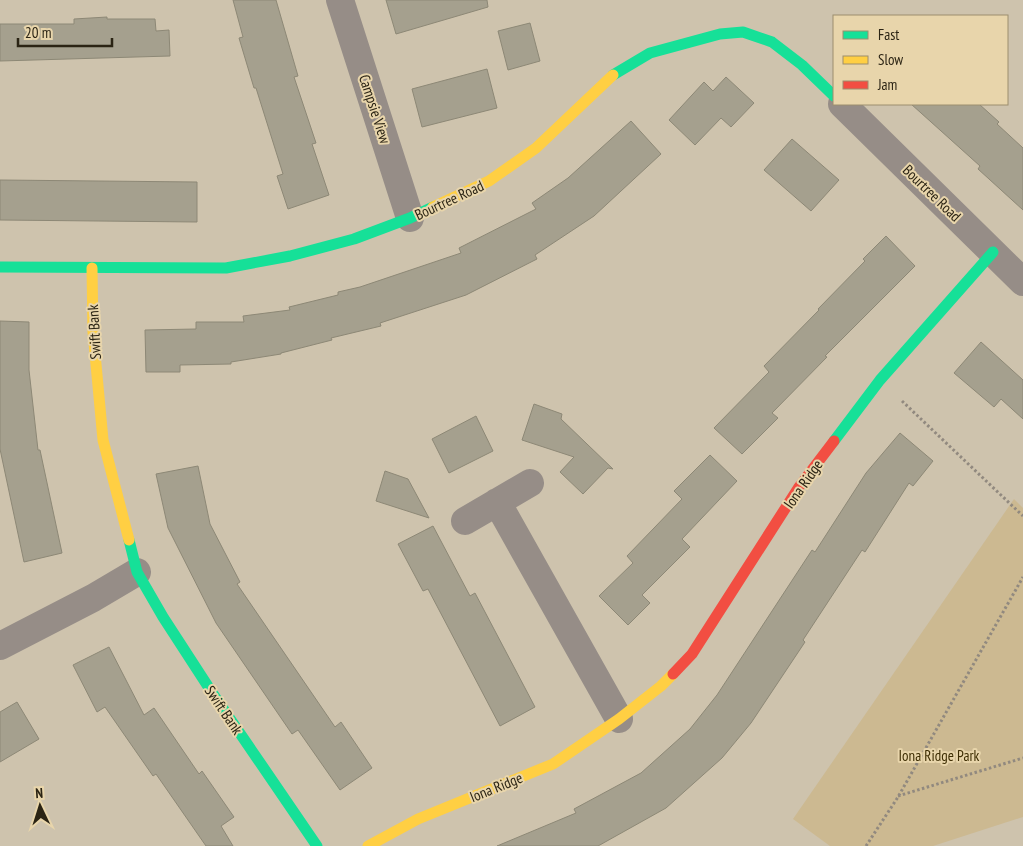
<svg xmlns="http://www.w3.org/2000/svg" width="1023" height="846" viewBox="0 0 1023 846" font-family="'PT Sans Narrow',sans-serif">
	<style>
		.green { fill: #ccb991 }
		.building { fill: #a5a08e; stroke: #8d8876 }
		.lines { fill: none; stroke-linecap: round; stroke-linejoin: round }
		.path { stroke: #91897f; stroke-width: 3; stroke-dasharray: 2.5 2.5; stroke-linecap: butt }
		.street { stroke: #968d87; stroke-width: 28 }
		.fast { stroke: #16e098; stroke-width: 11 }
		.slow { stroke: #ffcf43; stroke-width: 11 }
		.jam { stroke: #f24e42; stroke-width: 11 }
		.labels { text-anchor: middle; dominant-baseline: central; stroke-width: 4; stroke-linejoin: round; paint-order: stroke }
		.street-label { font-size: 15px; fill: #2b2414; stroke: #e8d5ab }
		.park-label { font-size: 15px; fill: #3e2e04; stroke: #e8d5ab }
	</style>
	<rect width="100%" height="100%" fill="#cec3ad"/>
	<!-- green -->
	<path class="green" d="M 1014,499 L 1023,508 L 1023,817 L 933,846 L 830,846 L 793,819 Z"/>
	<!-- building -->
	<path class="building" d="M 233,0 L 276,0 L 298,76 L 294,77 L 316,143 L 312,144 L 329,195 L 288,209 L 277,176 L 283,174 L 256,88 L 254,88 L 239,38 L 243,37 Z
		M 386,0 L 487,0 L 488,7 L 396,34 Z
		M 107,17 L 107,19 L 155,19 L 156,31 L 169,30 L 170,56 L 0,61 L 0,24 L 74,24 L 74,19 Z
		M 530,23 L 540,61 L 508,70 L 498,31 Z
		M 487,69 L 497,108 L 422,127 L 412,89 Z
		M 726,77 L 754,103 L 731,127 L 721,118 L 695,145 L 669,120 L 704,82 L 713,91 Z
		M 911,104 L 979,104 L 999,122 L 997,124 L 1023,148 L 1023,210 L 978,169 L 980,166 Z
		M 631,121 L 661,154 L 594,216 L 535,255 L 537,259 L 466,295 L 380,323 L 381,326 L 331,338 L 332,340 L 281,353 L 281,354 L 231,362 L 231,364 L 180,365 L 180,372 L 146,372 L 145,330 L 196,329 L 196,322 L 244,322 L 243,316 L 290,310 L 289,307 L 338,295 L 338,292 L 360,287 L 461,253 L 459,248 L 536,209 L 532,203 L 568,178 Z
		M 792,139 L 839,180 L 811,211 L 764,170 Z
		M 0,180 L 197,182 L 197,222 L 0,220 Z
		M 886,236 L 915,266 L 825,356 L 827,357 L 772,413 L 778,418 L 742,454 L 714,428 L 769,372 L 764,366 L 819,310 L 818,309 L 865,261 L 863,259 Z
		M 0,321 L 29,322 L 29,370 L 38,450 L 40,450 L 62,553 L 24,562 L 0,449 Z
		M 981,342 L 1023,380 L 1023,419 L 1001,399 L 994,407 L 954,373 Z
		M 534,404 L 562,414 L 561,419 L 613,469 L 608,468 L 583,494 L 560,472 L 574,457 L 522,440 Z
		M 476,416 L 493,451 L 449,473 L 432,439 Z
		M 900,433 L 933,461 L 913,486 L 909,483 L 865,552 L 862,550 L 803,640 L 805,642 L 751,723 L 722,758 L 666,808 L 598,846 L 497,846 L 576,813 L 574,809 L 641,773 L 690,729 L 717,695 L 812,550 L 815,552 L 866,473 Z
		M 710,455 L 737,481 L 682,539 L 690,547 L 642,595 L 650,603 L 628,625 L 599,596 L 633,563 L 627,556 L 682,499 L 674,491 Z
		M 198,466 L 210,524 L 240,582 L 237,584 L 335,727 L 341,722 L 372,768 L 340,790 L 298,730 L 292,734 L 216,623 L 168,528 L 156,474 Z
		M 385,471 L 408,479 L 429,518 L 376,501 Z
		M 433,526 L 470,596 L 475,593 L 535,707 L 500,726 L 428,589 L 423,591 L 398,544 Z
		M 109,647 L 144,715 L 154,708 L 199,774 L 202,771 L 234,817 L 221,826 L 233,846 L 206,846 L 156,774 L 153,776 L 105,707 L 97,712 L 73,665 Z
		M 17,702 L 39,739 L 0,762 L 0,712 Z"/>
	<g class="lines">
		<!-- path -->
		<path class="path" d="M 902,401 L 1023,516
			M 898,796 L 1023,758
			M 866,846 L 898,797 L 1023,577"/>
		<!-- street -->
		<path class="street" d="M 340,0 L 410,218
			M 842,104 L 1023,282
			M 497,502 L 619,719
			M 465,521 L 530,483
			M 0,646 L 93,598 L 137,572"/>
		<!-- fast -->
		<path class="fast" d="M 613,75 L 650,53 L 720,34 L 743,32 L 772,42 L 802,65 L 834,96
			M 0,267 L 226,268 L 290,256 L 354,239 L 410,218 L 433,207
			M 834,441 L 880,380 L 993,252
			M 129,540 L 137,572 L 163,617 L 211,691 L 317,846"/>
		<!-- slow -->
		<path class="slow" d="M 433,207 L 489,181 L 536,148 L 613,75
			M 92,268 L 93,332 L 103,440 L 129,540
			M 368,846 L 418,819 L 553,764 L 619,719 L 661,686 L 673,674"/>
		<!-- jam -->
		<path class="jam" d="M 673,674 L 692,654 L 799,487 L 834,441"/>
	</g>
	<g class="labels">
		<!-- street labels -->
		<g class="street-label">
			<text transform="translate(375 109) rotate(72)">Campsie View</text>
			<text transform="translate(932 193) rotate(44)">Bourtree Road</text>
			<text transform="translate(449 200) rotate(-25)">Bourtree Road</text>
			<text transform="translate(94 332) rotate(-93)">Swift Bank</text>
			<text transform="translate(803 484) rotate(-55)">Iona Ridge</text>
			<text transform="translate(224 710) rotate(56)">Swift Bank</text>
			<text transform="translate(496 787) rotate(-22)">Iona Ridge</text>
		</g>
		<!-- park labels -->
		<g class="park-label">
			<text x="939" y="755">Iona Ridge Park</text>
		</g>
	</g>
	<!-- legend -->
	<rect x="833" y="15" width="175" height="90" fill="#e8d5ab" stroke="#9c8e6f"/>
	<rect x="843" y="31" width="25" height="8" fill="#16e098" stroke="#9c8e6f"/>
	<text x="878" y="40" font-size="15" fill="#2b2414">Fast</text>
	<rect x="843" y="56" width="25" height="8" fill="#ffcf43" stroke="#9c8e6f"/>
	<text x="878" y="65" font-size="15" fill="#2b2414">Slow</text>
	<rect x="843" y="81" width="25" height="8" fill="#f24e42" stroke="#9c8e6f"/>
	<text x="878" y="90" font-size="15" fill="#2b2414">Jam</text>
	<!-- north arrow -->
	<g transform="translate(40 806) rotate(356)" stroke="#e8d5ab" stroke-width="4" paint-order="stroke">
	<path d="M0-4L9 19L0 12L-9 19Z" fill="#2b2414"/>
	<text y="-8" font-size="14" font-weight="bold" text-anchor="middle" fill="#2b2414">N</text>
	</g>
	<!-- scale -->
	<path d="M18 38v8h94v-8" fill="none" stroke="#2b2414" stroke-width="2.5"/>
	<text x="25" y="38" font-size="15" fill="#2b2414" stroke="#e8d5ab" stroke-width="4" paint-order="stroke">20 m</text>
</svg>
